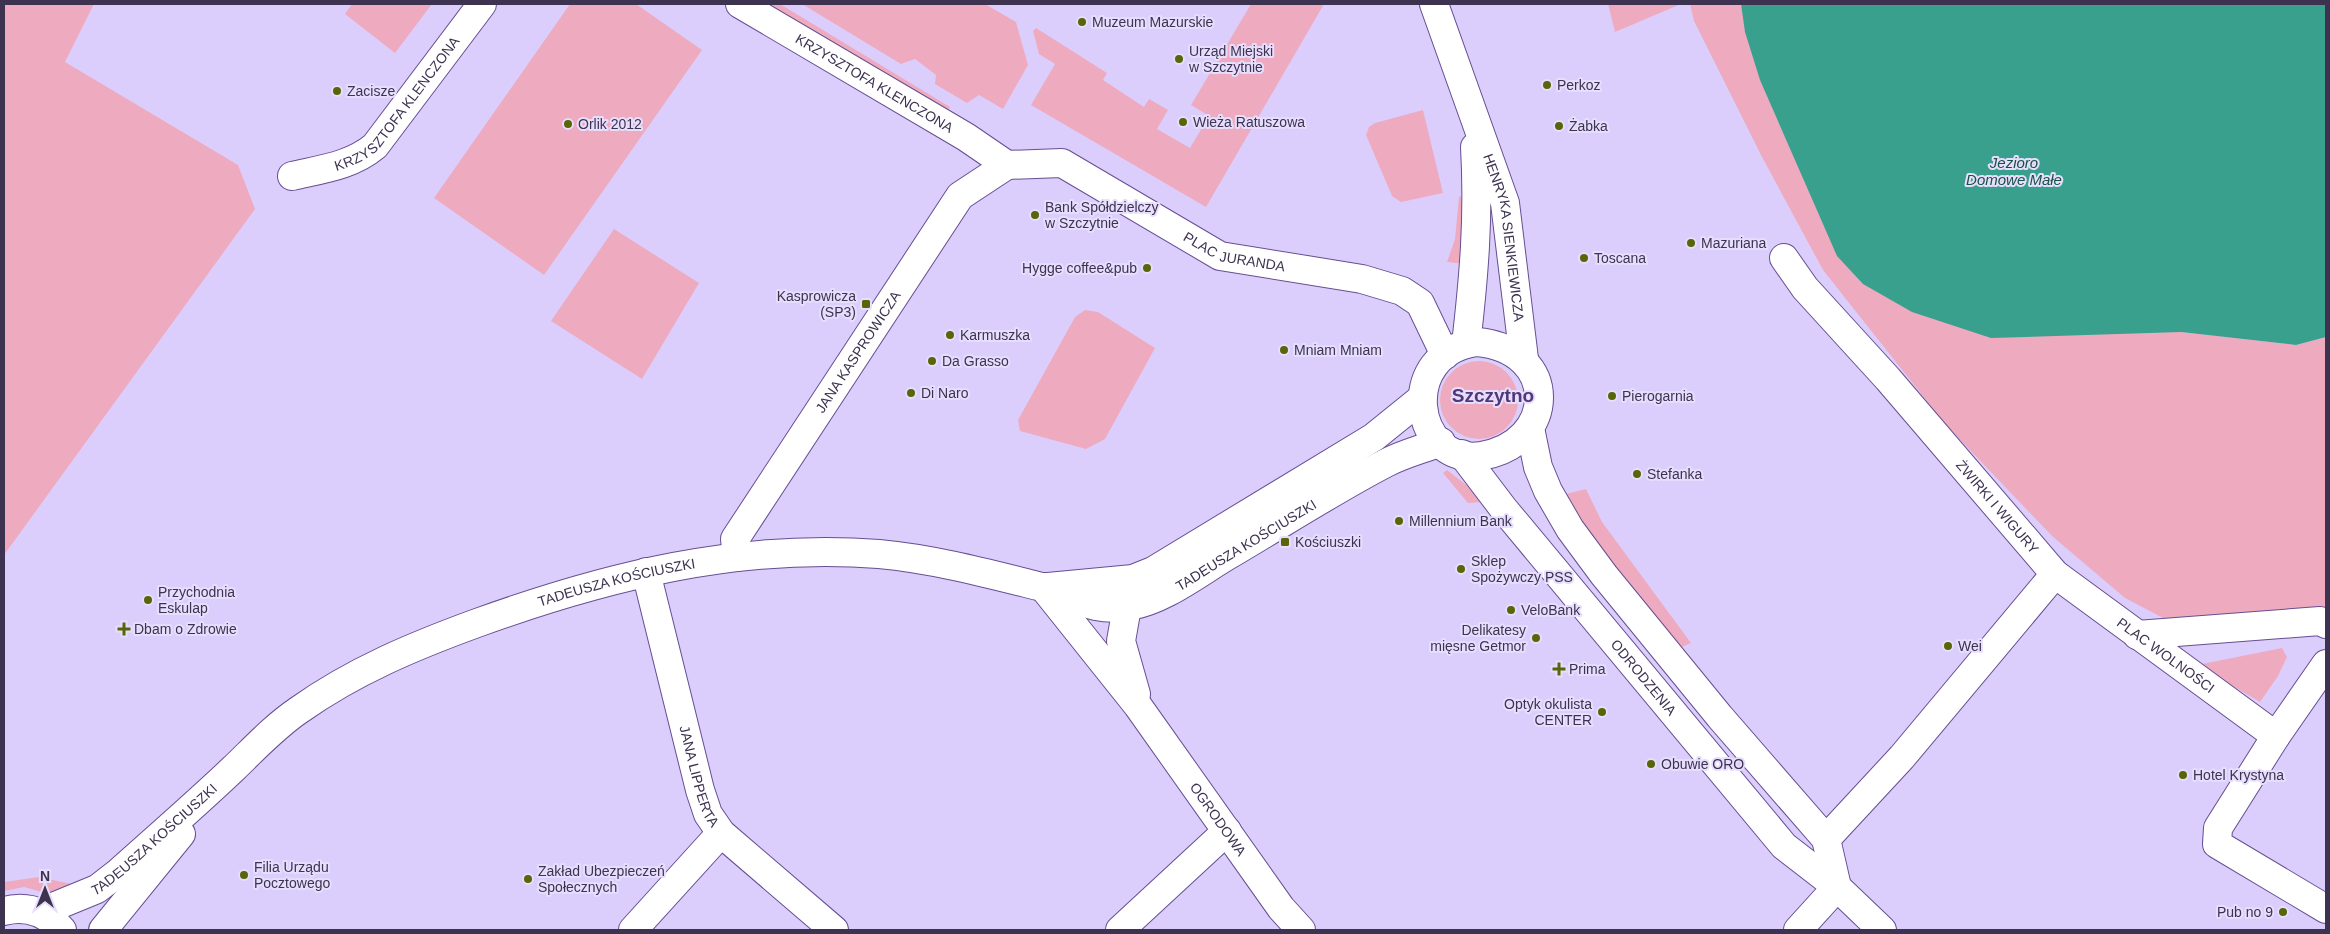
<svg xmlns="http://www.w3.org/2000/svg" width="2330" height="934" viewBox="0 0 2330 934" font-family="Arial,sans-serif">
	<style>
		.green { fill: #eeabc0 }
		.water { fill: #38a08c }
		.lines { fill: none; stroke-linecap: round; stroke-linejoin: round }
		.minor-casing { stroke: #664e91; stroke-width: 30 }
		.primary-casing { stroke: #664e91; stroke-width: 30 }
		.minor { stroke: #fff; stroke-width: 28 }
		.primary { stroke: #fff; stroke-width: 28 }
		.poi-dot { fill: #586509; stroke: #e7defd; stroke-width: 2 }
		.labels { text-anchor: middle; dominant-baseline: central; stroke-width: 4; stroke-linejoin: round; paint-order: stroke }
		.poi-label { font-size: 14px; fill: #3d3351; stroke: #e7defd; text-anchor: start }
		.street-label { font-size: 14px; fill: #3d3351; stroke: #e7defd }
		.water-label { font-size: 15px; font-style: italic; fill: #175146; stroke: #e7defd }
		.district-label { font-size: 19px; font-weight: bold; fill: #503879; stroke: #e7defd }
	</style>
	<rect width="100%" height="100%" fill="#dccefc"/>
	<!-- green -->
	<path class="green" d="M 4,4 L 94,4 L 65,62 L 238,165 L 255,209 L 4,555 Z
		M 352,4 L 432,4 L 395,53 L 345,14 Z
		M 570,4 L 636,4 L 702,50 L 544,275 L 434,198 Z
		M 765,4 L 780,4 L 950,107 L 948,111 Z
		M 802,4 L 985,4 L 1016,22 L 1028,65 L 1003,109 L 979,95 L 967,103 L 935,84 L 936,75 L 915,59 L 901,64 Z
		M 1251,4 L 1324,4 L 1206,207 L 1031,105 L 1055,64 L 1039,54 L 1033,31 L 1036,28 L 1107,73 L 1103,80 L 1144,107 L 1149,99 L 1168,110 L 1157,129 L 1190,148 L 1209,116 L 1191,105 Z
		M 1608,4 L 1681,4 L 1615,32 Z
		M 1690,4 L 1741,4 C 1748,49 1764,89 1782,130 L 2087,333 L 2181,332 L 2296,345 L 2326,337 L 2326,612 L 2267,618 L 2163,618 L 2125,598 L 2052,536 L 1945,424 L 1823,270 L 1762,157 L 1694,21 Z
		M 1423,110 L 1443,193 L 1401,202 L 1392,196 L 1366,135 L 1369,127 L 1375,123 Z
		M 1461,196 L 1466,229 L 1466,264 L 1447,262 L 1455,239 L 1459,197 Z
		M 614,229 L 699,283 L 642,379 L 551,321 Z
		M 1085,310 L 1098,312 L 1155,348 L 1105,439 L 1086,449 L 1020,431 L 1018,420 L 1075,317 Z
		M1440 400a39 39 0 1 1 78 0a39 39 0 1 1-78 0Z
		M 1447,470 L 1483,498 L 1484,502 L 1468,503 L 1443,473 Z
		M 1586,489 L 1602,522 L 1691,643 L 1682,647 L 1615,573 L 1558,496 Z
		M 2282,648 L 2287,657 L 2278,676 L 2260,702 L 2197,665 Z
		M 39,877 L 72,884 L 49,894 L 24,887 L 4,891 L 4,882 Z"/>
	<!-- water -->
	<path class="water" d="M 1741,4 L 2326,4 L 2326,337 L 2296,345 L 2181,332 L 1991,338 L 1912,312 L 1863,284 L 1837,256 L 1760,80 L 1745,32 Z"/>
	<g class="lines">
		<defs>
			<g id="minor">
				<path id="s1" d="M 740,4 L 966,137 L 1007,165"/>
				<path id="s2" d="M 1007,165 L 1062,163 L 1220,256 L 1362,279 L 1402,291 L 1420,303 L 1445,355"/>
				<path id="s3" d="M 292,176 C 322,169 351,166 375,146 L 482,4"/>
				<path id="s4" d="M 1784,258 L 1805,288 L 1888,379 L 2055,574 L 2276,736"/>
				<path id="s5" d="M 737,557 L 735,539 L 960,196 L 1007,165"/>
				<path id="s6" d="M 646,572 L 700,790 L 708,814 L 721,833 L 834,930"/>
				<path id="s7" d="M 1043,587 L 1138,706 L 1281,908 L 1301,930"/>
				<path d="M 1127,607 L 1121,641 L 1136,694"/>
				<path d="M 2137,635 L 2320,621 L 2326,624"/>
				<path d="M 2326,664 L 2276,736 L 2218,828 L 2217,844 L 2326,909"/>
				<path d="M 1826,839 L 1902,757 L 2055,574"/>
				<path d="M 633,930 L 721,833"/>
				<path d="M 1120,930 L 1227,831"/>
				<path d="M 1798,930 L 1837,887"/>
			</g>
			<g id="primary">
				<path id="s8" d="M 1434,4 L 1505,203 L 1524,359"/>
				<path d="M 1477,342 C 1561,350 1557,444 1481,456 C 1413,466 1396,353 1477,342 Z"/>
				<path d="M 1466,344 C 1474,276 1479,216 1475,147"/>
				<path d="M 1530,428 L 1538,467 L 1548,491 L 1570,529 L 1604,575 L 1720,717 L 1826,839 L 1837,887"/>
				<path id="s9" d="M 1462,454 L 1503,508 L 1784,846 L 1837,887 L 1882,930"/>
				<path d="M 1048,587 L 1133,579 L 1153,571 L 1374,437 L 1421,399"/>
				<path d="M 4,911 C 27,905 46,912 62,930"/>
				<path id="s10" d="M 41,912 L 97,889 L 119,872 C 157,838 196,804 233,769 C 255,748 274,727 299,710 C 354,671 414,646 477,623 C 607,576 740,543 879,554 C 933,559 986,573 1038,586 C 1071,594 1092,614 1130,606 C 1164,600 1197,574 1227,556 C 1280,525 1332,491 1386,463 C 1403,454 1423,449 1441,442"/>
				<path d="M 103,930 L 181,834"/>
			</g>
		</defs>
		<!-- minor casing -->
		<use href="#minor" class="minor-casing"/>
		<!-- primary casing -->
		<use href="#primary" class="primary-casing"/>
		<!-- minor -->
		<use href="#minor" class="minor"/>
		<!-- primary -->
		<use href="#primary" class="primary"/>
	</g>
	<!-- markers -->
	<g class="poi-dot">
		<circle cx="1082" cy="22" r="5"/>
		<circle cx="1179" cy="59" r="5"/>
		<circle cx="1547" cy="85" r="5"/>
		<circle cx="337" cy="91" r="5"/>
		<circle cx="1183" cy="122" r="5"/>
		<circle cx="568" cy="124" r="5"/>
		<circle cx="1559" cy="126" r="5"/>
		<circle cx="1035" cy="215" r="5"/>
		<circle cx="1691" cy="243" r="5"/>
		<circle cx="1584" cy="258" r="5"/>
		<circle cx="1147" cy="268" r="5"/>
		<rect x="861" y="299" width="10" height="10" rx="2.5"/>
		<circle cx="950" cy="335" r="5"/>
		<circle cx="1284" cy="350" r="5"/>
		<circle cx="932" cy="361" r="5"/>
		<circle cx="911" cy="393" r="5"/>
		<circle cx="1612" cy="396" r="5"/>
		<circle cx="1637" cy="474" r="5"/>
		<circle cx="1399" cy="521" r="5"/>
		<rect x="1280" y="537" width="10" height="10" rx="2.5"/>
		<circle cx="1461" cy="569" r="5"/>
		<circle cx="148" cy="600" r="5"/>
		<circle cx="1511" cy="610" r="5"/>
		<path d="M121.5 621.5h5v5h5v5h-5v5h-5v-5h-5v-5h5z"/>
		<circle cx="1536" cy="638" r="5"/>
		<circle cx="1948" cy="646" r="5"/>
		<path d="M1556.5 661.5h5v5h5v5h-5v5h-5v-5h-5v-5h5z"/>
		<circle cx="1602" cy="712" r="5"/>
		<circle cx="1651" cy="764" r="5"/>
		<circle cx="2183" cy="775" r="5"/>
		<circle cx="244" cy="875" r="5"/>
		<circle cx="528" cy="879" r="5"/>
		<circle cx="2283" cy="912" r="5"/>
	</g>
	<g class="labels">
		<!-- poi labels -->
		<g class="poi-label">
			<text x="1092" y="22">Muzeum Mazurskie</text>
			<text x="1189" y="51">Urząd Miejski<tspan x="1189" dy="16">w Szczytnie</tspan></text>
			<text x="1557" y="85">Perkoz</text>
			<text x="347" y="91">Zacisze</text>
			<text x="1193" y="122">Wieża Ratuszowa</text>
			<text x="578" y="124">Orlik 2012</text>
			<text x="1569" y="126">Żabka</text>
			<text x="1045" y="207">Bank Spółdzielczy<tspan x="1045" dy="16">w Szczytnie</tspan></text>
			<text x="1701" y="243">Mazuriana</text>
			<text x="1594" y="258">Toscana</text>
			<text x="1137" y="268" text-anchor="end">Hygge coffee&amp;pub</text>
			<text x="856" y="296" text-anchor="end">Kasprowicza<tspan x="856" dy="16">(SP3)</tspan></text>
			<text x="960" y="335">Karmuszka</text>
			<text x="1294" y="350">Mniam Mniam</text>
			<text x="942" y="361">Da Grasso</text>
			<text x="921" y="393">Di Naro</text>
			<text x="1622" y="396">Pierogarnia</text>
			<text x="1647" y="474">Stefanka</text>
			<text x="1409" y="521">Millennium Bank</text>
			<text x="1295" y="542">Kościuszki</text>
			<text x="1471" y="561">Sklep<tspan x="1471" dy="16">Spożywczy PSS</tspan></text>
			<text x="158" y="592">Przychodnia<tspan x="158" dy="16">Eskulap</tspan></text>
			<text x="1521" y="610">VeloBank</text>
			<text x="134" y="629">Dbam o Zdrowie</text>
			<text x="1526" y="630" text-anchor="end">Delikatesy<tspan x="1526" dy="16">mięsne Getmor</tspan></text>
			<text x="1958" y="646">Wei</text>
			<text x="1569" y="669">Prima</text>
			<text x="1592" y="704" text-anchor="end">Optyk okulista<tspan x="1592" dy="16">CENTER</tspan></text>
			<text x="1661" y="764">Obuwie ORO</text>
			<text x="2193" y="775">Hotel Krystyna</text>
			<text x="254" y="867">Filia Urządu<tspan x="254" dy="16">Pocztowego</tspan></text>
			<text x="538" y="871">Zakład Ubezpieczeń<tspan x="538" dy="16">Społecznych</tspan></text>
			<text x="2273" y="912" text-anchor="end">Pub no 9</text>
		</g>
		<!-- street labels -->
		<g class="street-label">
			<text stroke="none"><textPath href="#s1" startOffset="156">KRZYSZTOFA KLENCZONA</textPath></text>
			<text stroke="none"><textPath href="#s3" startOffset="134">KRZYSZTOFA KLENCZONA</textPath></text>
			<text stroke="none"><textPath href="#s8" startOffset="245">HENRYKA SIENKIEWICZA</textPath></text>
			<text stroke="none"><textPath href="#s2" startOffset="251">PLAC JURANDA</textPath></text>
			<text stroke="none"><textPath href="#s5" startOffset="242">JANA KASPROWICZA</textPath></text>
			<text stroke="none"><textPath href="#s4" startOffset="328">ŻWIRKI I WIGURY</textPath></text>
			<text stroke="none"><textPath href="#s10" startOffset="1330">TADEUSZA KOŚCIUSZKI</textPath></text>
			<text stroke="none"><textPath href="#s10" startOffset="675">TADEUSZA KOŚCIUSZKI</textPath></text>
			<text stroke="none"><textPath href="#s4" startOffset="554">PLAC WOLNOŚCI</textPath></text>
			<text stroke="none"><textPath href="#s9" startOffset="288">ODRODZENIA</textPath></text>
			<text stroke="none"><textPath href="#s6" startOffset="211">JANA LIPPERTA</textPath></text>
			<text stroke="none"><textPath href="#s7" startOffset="291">OGRODOWA</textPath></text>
			<text stroke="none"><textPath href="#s10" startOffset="136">TADEUSZA KOŚCIUSZKI</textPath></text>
		</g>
		<!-- water labels -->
		<g class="water-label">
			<text x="2014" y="162">Jezioro<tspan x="2014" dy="17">Domowe Małe</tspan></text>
		</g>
		<!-- district labels -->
		<g class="district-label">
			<text x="1493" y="395">Szczytno</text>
		</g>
	</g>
	<!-- border -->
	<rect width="2330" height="934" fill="none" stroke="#3d3351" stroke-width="10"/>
	<!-- north arrow -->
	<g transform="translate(45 889)" stroke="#e7defd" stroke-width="4" paint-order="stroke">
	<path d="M0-4L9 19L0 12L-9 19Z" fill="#3d3351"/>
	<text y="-8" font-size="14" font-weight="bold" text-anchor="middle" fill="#3d3351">N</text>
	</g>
</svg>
